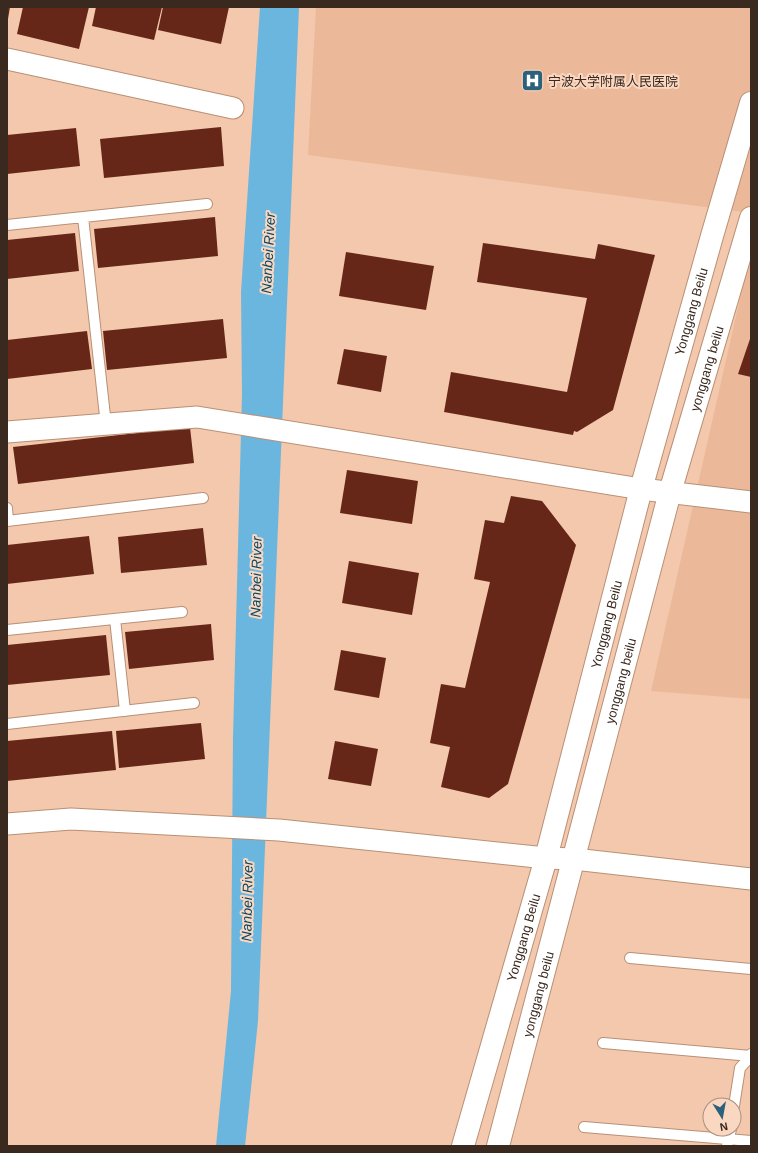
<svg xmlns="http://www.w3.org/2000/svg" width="758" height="1153" viewBox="0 0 758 1153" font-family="Helvetica,'Noto Sans SC',sans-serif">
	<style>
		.built { fill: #ebb999 }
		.water { fill: #6bb6df }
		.building { fill: #672718 }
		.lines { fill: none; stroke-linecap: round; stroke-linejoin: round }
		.service-casing { stroke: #b99076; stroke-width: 12 }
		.minor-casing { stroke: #b99076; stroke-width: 23 }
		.secondary-casing { stroke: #b99076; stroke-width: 24 }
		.service { stroke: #fff; stroke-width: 10 }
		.minor { stroke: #fff; stroke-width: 21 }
		.secondary { stroke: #fff; stroke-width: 22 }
		.labels { text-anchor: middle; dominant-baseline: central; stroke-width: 4; stroke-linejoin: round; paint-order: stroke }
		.poi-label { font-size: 13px; fill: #3a291f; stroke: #fad7c1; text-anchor: start }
		.street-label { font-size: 13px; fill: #3a291f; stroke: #fad7c1 }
		.water-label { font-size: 14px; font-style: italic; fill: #064763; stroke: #fad7c1 }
	</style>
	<rect width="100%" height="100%" fill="#f3c8ac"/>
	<!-- built -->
	<path class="built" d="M 316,7 L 751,7 L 751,213 L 308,155 Z
		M 751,250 L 751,699 L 651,691 Z"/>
	<!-- water -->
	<path class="water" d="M 260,7 L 299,7 L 258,1021 L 245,1146 L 216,1146 L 231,991 L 233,737 L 242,394 L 241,292 Z"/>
	<!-- building -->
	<path class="building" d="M 7,7 L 10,7 L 8,19 L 7,19 Z
		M 23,7 L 89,7 L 79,49 L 17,34 Z
		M 96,7 L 162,7 L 154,40 L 92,26 Z
		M 163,7 L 229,7 L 221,44 L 158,30 Z
		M 221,127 L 224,166 L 104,178 L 100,139 Z
		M 76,128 L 80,166 L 7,174 L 7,135 Z
		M 215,217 L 218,256 L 98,268 L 94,229 Z
		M 75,233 L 79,271 L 7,279 L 7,240 Z
		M 483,243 L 595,259 L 598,244 L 655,255 L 613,410 L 577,432 L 574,431 L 573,435 L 444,412 L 451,372 L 567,392 L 587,298 L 477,282 Z
		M 346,252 L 434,266 L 426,310 L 339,296 Z
		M 223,319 L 227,358 L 107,370 L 103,331 Z
		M 87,331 L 92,369 L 7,379 L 7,340 Z
		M 751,336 L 751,377 L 738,374 Z
		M 344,349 L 387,356 L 381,392 L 337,384 Z
		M 190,427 L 194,463 L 18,484 L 13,447 Z
		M 347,470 L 418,481 L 412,524 L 340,513 Z
		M 511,496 L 542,501 L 576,545 L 508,784 L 489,798 L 441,787 L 450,747 L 430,743 L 441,684 L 465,688 L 490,582 L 474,579 L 485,520 L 504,523 Z
		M 203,528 L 207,565 L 121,573 L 118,537 Z
		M 89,536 L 94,574 L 7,584 L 7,545 Z
		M 349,561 L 419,573 L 412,615 L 342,603 Z
		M 211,624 L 214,660 L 129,669 L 125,632 Z
		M 106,635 L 110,675 L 7,685 L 7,645 Z
		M 341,650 L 386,658 L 379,698 L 334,690 Z
		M 201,723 L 205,759 L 119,768 L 116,731 Z
		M 112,731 L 116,770 L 7,781 L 7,741 Z
		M 335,741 L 378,749 L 371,786 L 328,779 Z"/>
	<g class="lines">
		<defs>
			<path id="service" d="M 83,217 L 106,425
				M 7,225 L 207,204
				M 7,508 L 8,521
				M 7,521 L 203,498
				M 115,619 L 125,711
				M 7,630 L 182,612
				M 7,724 L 194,703
				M 630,958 L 751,969
				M 603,1043 L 751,1056
				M 734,1106 L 740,1068 L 751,1056 L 751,1054
				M 584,1127 L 751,1141
				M 727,1146 L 731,1129"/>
			<path id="minor" d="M 7,59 L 233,108
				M 7,432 L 197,417 L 641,489 L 751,502
				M 7,824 L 71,819 L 279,830 L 546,858 L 574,859 L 751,879"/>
			<g id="secondary">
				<path id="s1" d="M 463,1146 L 546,858 L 641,489 L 712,236 L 751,103"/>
				<path id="s2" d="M 498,1146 L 670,492 L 751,218"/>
			</g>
		</defs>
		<!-- service casing -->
		<use href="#service" class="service-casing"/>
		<!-- minor casing -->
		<use href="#minor" class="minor-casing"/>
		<!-- secondary casing -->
		<use href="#secondary" class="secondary-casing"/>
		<!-- service -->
		<use href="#service" class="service"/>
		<!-- minor -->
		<use href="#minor" class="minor"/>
		<!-- secondary -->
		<use href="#secondary" class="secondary"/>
	</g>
	<!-- icons -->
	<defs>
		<symbol id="hospital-square" viewBox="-11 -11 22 22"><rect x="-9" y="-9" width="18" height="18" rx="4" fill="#2c617c" stroke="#fad7c1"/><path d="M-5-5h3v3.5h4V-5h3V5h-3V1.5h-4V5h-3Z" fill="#fff"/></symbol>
	</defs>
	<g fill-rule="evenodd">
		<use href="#hospital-square" x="520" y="68" width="25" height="25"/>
	</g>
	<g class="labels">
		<!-- poi labels -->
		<g class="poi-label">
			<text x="548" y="81">宁波大学附属人民医院</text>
		</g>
		<!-- street labels -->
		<g class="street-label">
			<text stroke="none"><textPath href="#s1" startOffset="865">Yonggang Beilu</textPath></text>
			<text stroke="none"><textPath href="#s2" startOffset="805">yonggang beilu</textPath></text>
			<text stroke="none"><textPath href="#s1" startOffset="541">Yonggang Beilu</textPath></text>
			<text stroke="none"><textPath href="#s2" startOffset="481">yonggang beilu</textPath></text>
			<text stroke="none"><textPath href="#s1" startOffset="217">Yonggang Beilu</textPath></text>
			<text stroke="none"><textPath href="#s2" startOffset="157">yonggang beilu</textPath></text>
		</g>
		<!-- water labels -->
		<g class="water-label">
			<text transform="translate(268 253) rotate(-87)">Nanbei River</text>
			<text transform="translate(256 577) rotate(-89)">Nanbei River</text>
			<text transform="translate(247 901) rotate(-89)">Nanbei River</text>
		</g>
	</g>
	<!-- border -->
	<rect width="758" height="1153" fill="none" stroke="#3a291f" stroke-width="16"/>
	<!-- north arrow -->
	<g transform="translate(722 1117) rotate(169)"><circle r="19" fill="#fad7c1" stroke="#ad9180"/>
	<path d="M0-3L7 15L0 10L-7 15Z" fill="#2c617c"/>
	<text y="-6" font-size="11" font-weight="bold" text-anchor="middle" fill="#3a291f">N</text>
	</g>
</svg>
